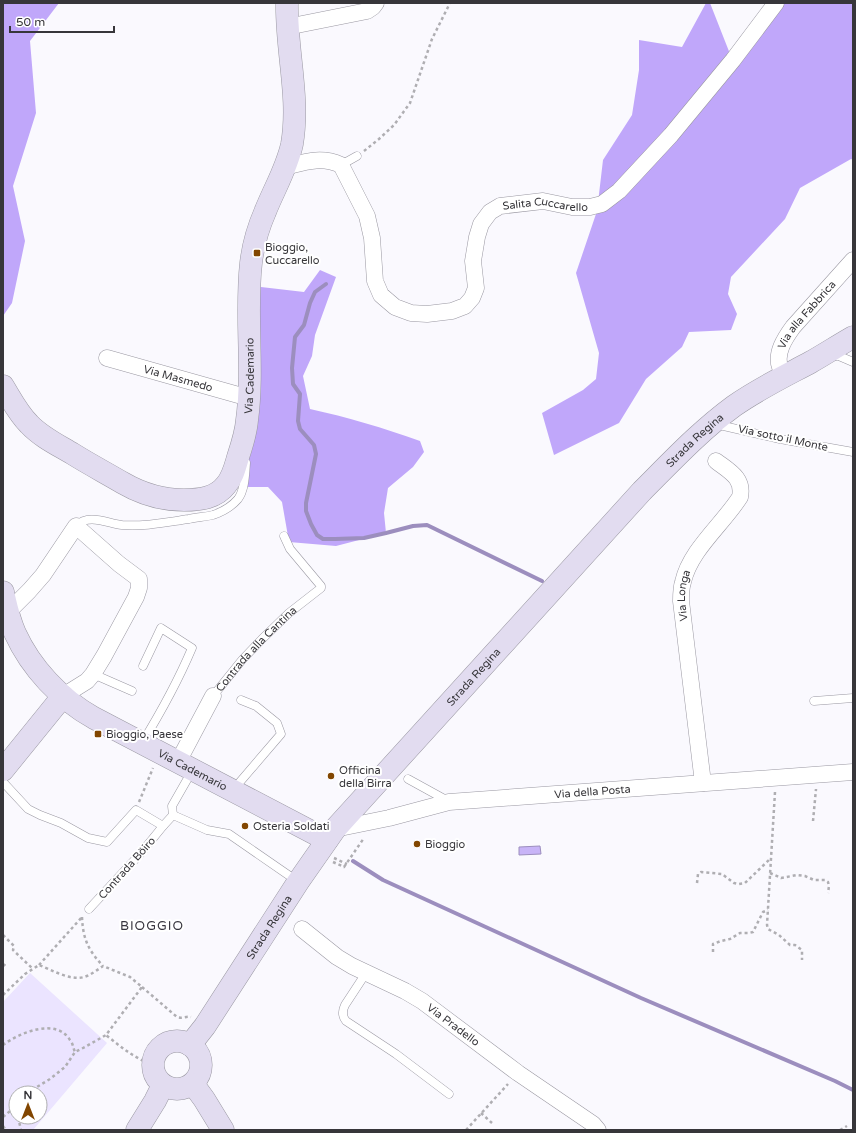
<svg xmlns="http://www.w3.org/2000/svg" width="856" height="1133" viewBox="0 0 856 1133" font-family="'Varela Round',sans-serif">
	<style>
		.green { fill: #ebe4ff; fill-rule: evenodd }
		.forest { fill: #c0a7fa }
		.water { fill: #c8b4f7; stroke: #9c8ebe }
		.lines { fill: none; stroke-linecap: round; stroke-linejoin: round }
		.stream { stroke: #9c8ebe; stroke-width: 4 }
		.lane-casing { stroke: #9a98a2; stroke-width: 9 }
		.street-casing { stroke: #9a98a2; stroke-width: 17 }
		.secondary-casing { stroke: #9a98a2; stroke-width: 23 }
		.path { stroke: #afaeb2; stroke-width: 2.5; stroke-dasharray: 3 3; stroke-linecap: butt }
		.lane { stroke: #fff; stroke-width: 8 }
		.street { stroke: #fff; stroke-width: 16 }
		.secondary { stroke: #e2dcf0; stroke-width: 22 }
		.poi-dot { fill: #824600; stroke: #fff; stroke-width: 1.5 }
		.labels { text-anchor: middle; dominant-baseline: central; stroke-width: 4; stroke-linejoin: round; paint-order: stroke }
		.street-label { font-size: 11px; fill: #37363a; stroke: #fff }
		.poi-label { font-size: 11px; fill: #37363a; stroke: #fff; text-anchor: start }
		.quarter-label { font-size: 13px; letter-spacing: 1px; fill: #37353e; stroke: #fff }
	</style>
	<rect width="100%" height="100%" fill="#faf9fe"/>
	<!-- green -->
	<path class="green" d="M 30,973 L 107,1043 L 33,1130 L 3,1130 L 3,1002 ZM 16,1093 L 40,1093 L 40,1117 L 16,1117 Z"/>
	<!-- forest -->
	<path class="forest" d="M 3,3 L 59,3 L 30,41 L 36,113 L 13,186 L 25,241 L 12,303 L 3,316 Z
		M 706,3 L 710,3 L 732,59 L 779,3 L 853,3 L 853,160 L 851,159 L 800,188 L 785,219 L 731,277 L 728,294 L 737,314 L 731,330 L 689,332 L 682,347 L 646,379 L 619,423 L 554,455 L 542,413 L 583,390 L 596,379 L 599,353 L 576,273 L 597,211 L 603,160 L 632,115 L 639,70 L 639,40 L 682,47 Z
		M 320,270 L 336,277 L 315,335 L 312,356 L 303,376 L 310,409 C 347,417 384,428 420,441 L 424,452 L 413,467 L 388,488 L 384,513 L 386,533 L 336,546 L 289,542 L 282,502 L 268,487 L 243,487 L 249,287 L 261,287 L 304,292 Z"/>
	<!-- water -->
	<path class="water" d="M 540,846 L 541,854 L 519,855 L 519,847 Z"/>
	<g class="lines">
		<!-- stream -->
		<path class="stream" d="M 326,284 L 315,292 L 310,303 L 304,325 L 295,337 L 292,368 L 293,384 L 300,394 L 298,421 L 300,429 L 314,445 L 316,454 L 306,503 L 306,511 L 311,524 L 317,535 L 323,539 L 335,539 L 364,538 L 386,533 L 413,526 L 427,525 L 542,581
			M 353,861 L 383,880 L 641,998 L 835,1081 L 853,1090"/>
		<defs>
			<g id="lane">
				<path d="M 341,165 L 357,156"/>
				<path d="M 830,356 L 839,356 L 853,362"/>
				<path d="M 715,424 L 780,439 L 853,452"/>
				<path d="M 76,526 C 88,513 107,523 122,525 C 144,527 167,522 189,519 C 197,517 205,517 213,515 C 222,512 232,506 238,499 C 245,490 245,474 246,463"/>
				<path d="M 93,674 L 132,691"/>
				<path id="s1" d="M 213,696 L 242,660 L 262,639 L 289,613 L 321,588 L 321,586 L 290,549 L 284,536"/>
				<path d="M 814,701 L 853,698"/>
				<path d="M 142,743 C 161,712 178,681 192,648 L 161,628 L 143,666"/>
				<path d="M 408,779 L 448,801"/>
				<path d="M 3,782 L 28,809 L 40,815 L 61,823 L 88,838 L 107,842 L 136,810 L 163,826 L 173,815 L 207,830 L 229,834 L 297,881"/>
				<path d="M 233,790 L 281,734 L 277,723 L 256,706 L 241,700"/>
				<path d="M 173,815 L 172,806 L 192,771"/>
				<path d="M 89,909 L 141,853 L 163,826"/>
				<path d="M 366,973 L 345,1005 C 342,1011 342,1016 346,1021 L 396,1054 L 449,1094"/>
			</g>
			<g id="street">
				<path d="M 287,27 L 367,11 L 373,7 L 376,3"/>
				<path id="s2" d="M 285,167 C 305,162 321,156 341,165 L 367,216 L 372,238 L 375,281 L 381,295 L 395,307 L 411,313 L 427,314 L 452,311 L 465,306 L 472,298 L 476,288 L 473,261 L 477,237 L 481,224 L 490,212 L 500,206 L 543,201 L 572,207 L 590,207 L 602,204 L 619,191 L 671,135 L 733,60 L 776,3"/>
				<path id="s3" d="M 107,358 L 249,398"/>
				<path id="s4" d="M 785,376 C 783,373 781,370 780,367 C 775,353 785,338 793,327 L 853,260"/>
				<path d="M 8,612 L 29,591 L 43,575 L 76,526 L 119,564 L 139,579 L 139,588 L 136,597 L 104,656 L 93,674 L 87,681 L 63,696"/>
				<path d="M 178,762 L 213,696"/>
				<path id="s5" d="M 703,783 L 681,601 C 681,594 681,588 683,582 C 690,550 723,524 740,497 C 744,478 729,471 716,461"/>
				<path id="s6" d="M 335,829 L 389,818 L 449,802 L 853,772"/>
				<path id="s7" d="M 302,929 L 337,957 L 352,966 L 405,991 L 422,1001 L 518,1073 L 593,1124 L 598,1130"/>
			</g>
			<g id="secondary">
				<path id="s8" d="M 3,386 C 11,399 18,413 29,424 C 41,437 58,445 73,454 C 89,464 106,473 123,483 C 142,494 162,500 184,500 C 200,500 216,498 226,485 C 233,477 235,467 238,457 C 242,445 246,433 247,420 C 254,368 245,315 251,263 C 253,246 258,228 265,212 C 274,189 287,168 292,144 C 300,97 286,50 287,3"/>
				<path id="s9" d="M 3,592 C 6,605 9,620 15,633 C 31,668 60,699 94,718 L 327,840"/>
				<path d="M 3,770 L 63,696"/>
				<circle cx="177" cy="1065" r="24"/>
				<path id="s10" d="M 190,1045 L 205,1026 L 298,882 L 335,829 L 642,491 C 672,461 700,431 734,406 C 758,389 785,376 811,362 C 825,354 839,345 853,337"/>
				<path d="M 193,1084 L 204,1099 L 223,1130"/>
				<path d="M 137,1130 L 155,1101 L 163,1085"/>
			</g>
		</defs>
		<!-- lane casing -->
		<use href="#lane" class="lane-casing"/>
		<!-- street casing -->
		<use href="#street" class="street-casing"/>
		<!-- secondary casing -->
		<use href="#secondary" class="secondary-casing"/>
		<!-- path -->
		<path class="path" d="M 364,151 L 379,139 L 394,125 L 410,103 L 432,39 L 450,3
			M 775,792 L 767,925 L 768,929 L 779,935 L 790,945 L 795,945 L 802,950 L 802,960
			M 139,802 L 153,768
			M 813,821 L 816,789
			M 334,858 L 347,864
			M 333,862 L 344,867 L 364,838
			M 770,873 L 781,878 L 797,875 L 805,876 L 814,880 L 825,880 L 828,882 L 829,886 L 828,893
			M 697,883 L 698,874 L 701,872 L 722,874 L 734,883 L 739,884 L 745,883 L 771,858
			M 82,917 C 83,939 88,950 103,966
			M 3,935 L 14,946 L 13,950 L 33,969
			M 713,952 L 713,944 L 721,941 L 730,939 L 740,933 L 749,933 L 753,932 L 763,912 L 768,910
			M 3,964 L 7,967
			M 39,965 L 82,917
			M 142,987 L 177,1017 C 182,1019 186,1016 191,1017
			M 3,995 L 25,974 L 39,965 C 52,970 70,981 84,977 C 91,975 97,970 103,966 L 130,977 L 142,987 L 106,1035 C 121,1047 134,1058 153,1065
			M 3,1045 C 19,1033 56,1017 70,1040 C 73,1043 73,1048 75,1052
			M 27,1093 L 50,1079 L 65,1067 L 75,1052 L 85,1047 L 106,1035
			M 481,1113 L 492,1123
			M 3,1117 L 16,1106
			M 18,1117 L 21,1130
			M 3,1126 L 6,1130
			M 466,1130 L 508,1084
			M 840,1130 L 847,1126"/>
		<!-- lane -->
		<use href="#lane" class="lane"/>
		<!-- street -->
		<use href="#street" class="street"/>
		<!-- secondary -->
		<use href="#secondary" class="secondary"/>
	</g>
	<!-- markers -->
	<g class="poi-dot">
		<rect x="253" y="249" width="8" height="8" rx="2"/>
		<rect x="94" y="730" width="8" height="8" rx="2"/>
		<circle cx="331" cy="776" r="4"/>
		<circle cx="245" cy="826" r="4"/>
		<circle cx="417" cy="844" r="4"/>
	</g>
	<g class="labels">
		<!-- street labels -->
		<g class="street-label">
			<text stroke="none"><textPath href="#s2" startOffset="445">Salita Cuccarello</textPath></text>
			<text stroke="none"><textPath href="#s4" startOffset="72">Via alla Fabbrica</textPath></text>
			<text stroke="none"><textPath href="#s8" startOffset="381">Via Cademario</textPath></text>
			<text stroke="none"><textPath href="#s3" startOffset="74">Via Masmedo</textPath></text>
			<text transform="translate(783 438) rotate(12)">Via sotto il Monte</text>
			<text stroke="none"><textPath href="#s10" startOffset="790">Strada Regina</textPath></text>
			<text stroke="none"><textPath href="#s5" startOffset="189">Via Longa</textPath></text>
			<text stroke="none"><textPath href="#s1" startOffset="64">Contrada alla Cantina</textPath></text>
			<text stroke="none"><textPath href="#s10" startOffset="466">Strada Regina</textPath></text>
			<text stroke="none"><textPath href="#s9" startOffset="272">Via Cademario</textPath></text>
			<text stroke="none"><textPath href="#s6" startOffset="261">Via della Posta</textPath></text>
			<text transform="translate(127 868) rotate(-48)">Contrada Böiro</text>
			<text stroke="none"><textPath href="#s10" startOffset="142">Strada Regina</textPath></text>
			<text stroke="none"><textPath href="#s7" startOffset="180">Via Pradello</textPath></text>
		</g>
		<!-- poi labels -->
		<g class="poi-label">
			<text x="265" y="247">Bioggio,<tspan x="265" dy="13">Cuccarello</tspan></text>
			<text x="106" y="734">Bioggio, Paese</text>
			<text x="339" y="770">Officina<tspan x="339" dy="13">della Birra</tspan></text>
			<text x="253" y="826">Osteria Soldati</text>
			<text x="425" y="844">Bioggio</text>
		</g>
		<!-- quarter labels -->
		<g class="quarter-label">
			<text x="152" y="926">BIOGGIO</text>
		</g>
	</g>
	<!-- border -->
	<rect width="856" height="1133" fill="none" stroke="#37363a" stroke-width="8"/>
	<!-- north arrow -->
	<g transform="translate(28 1105)"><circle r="19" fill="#ffffff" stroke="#afafb0"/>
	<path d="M0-3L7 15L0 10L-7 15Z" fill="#824600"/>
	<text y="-6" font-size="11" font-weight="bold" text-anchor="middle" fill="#37363a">N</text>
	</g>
	<!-- scale -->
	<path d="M10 26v6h104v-6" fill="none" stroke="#37363a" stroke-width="2"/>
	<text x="16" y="26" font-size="12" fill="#37363a" stroke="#ffffff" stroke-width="3" paint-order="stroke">50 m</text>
</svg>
